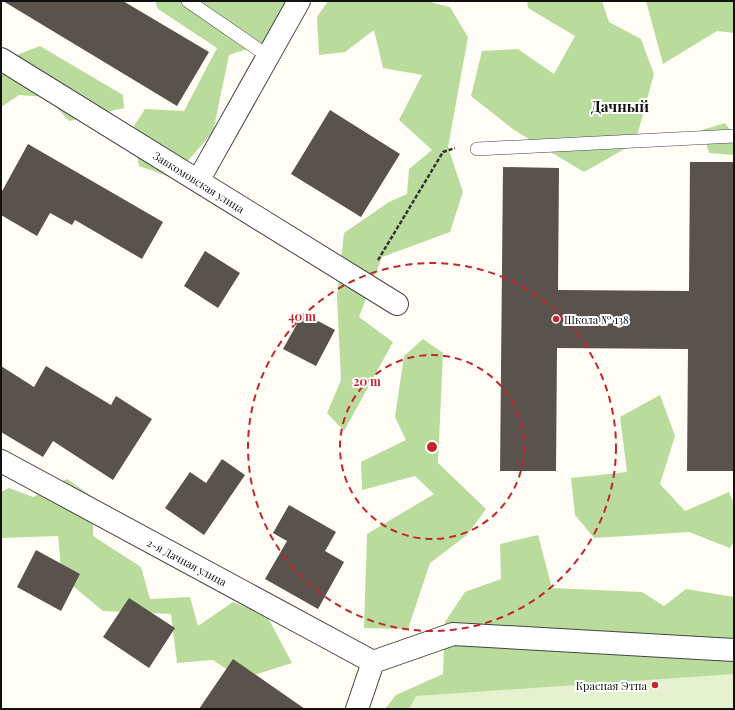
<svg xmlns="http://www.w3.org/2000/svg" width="735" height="710" viewBox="0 0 735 710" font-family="'Playfair Display',serif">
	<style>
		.forest { fill: #b9dc9c }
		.pitch { fill: #e6f2cf }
		.building { fill: #5a524d }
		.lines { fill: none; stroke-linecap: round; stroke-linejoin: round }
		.lane-casing { stroke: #444; stroke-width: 14 }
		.street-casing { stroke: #444; stroke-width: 24 }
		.path { stroke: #333; stroke-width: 2.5; stroke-dasharray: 4 2; stroke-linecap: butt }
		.lane { stroke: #fff; stroke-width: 13 }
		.street { stroke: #fff; stroke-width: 22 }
		.ring { fill: none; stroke: #c4262e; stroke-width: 2; stroke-dasharray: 7 5 }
		.poi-dot { fill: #c4262e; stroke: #fff; stroke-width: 1.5 }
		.labels { text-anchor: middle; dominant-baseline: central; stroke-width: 4; stroke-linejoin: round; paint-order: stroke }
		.street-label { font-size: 11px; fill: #111; stroke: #fff }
		.poi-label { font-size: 11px; fill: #111; stroke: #fff; text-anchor: start }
		.district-label { font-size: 15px; font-weight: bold; fill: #111; stroke: #fff }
		.centre { fill: #c4262e; stroke: #fff; stroke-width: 2 }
		.ring-label { font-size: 12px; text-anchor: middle; font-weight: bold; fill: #c4262e; stroke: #fff; stroke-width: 4; stroke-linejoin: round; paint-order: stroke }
	</style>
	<rect width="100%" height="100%" fill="#fffdf5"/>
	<!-- forest -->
	<path class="forest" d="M 155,1 L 293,1 L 287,36 L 229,55 L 213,132 L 173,178 L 139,166 L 132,129 L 145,109 L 184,111 L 217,48 L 158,9 Z
		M 328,1 L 426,1 L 450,7 L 468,37 L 448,147 L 463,192 L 450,232 L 382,257 L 359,317 L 393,342 L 344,431 L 327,413 L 341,380 L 337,296 L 344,233 L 389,202 L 407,194 L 409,169 L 432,150 L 399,120 L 422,75 L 383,68 L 374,30 L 345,52 L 319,55 L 317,17 Z
		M 527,1 L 602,1 L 609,22 L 641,39 L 654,74 L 635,143 L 584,172 L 514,130 L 471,96 L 482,51 L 518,49 L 554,74 L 575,36 L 528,8 Z
		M 646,1 L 734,1 L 734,33 L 717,31 L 663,64 Z
		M 40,46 L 123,95 L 124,108 L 69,121 L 47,97 L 19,95 L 1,107 L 1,61 Z
		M 725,123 L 734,135 L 734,155 L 709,153 L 702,130 Z
		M 423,339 L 443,353 L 438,463 L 486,509 L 467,535 L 430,563 L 408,629 L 364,628 L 367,534 L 434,494 L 415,476 L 362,490 L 361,462 L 406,440 L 395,417 L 404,356 Z
		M 660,395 L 675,436 L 660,484 L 685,511 L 729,492 L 734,504 L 734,541 L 730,548 L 689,532 L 594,538 L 575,515 L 571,478 L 627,472 L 620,417 Z
		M 67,479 L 94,498 L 93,536 L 141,567 L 150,599 L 190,597 L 198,626 L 233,602 L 267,616 L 292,663 L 241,679 L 213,660 L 177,663 L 171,614 L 103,611 L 62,577 L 58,536 L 2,538 L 1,492 L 9,488 L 33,497 Z
		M 538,535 L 552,588 L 642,592 L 664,606 L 686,589 L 734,597 L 734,709 L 385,709 L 396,695 L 443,674 L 445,622 L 465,592 L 501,579 L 500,544 Z"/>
	<!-- pitch -->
	<path class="pitch" d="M 734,674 L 734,709 L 409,709 L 416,696 Z"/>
	<!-- building -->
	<path class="building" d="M 3,1 L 123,1 L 209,52 L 177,106 Z
		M 330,110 L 400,154 L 361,217 L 291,174 Z
		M 28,144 L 163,222 L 142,259 L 75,220 L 72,225 L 50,213 L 37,236 L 1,215 L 1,193 Z
		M 690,162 L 734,162 L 734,471 L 687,471 L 688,349 L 557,348 L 556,471 L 500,471 L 503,167 L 559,168 L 558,290 L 689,291 Z
		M 205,251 L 240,273 L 218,308 L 184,286 Z
		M 303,313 L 335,330 L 316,366 L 283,349 Z
		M 1,366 L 34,387 L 46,366 L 111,405 L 116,396 L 152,419 L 113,480 L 53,441 L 43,457 L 1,432 Z
		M 222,459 L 245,475 L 204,535 L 165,508 L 190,472 L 206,483 Z
		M 289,505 L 336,532 L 325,551 L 344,562 L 318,609 L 265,579 L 287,541 L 273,533 Z
		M 36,550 L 80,574 L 61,611 L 17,587 Z
		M 129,598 L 175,628 L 149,668 L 103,637 Z
		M 233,659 L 305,709 L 199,709 Z"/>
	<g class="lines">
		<defs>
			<path id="lane" d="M 188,1 L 268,56
				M 477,149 L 734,136"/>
			<path id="street" d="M 1,59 L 397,304
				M 198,181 L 299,1
				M 1,461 L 373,662
				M 373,662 L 453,634 L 734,650
				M 357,709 L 373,662"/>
		</defs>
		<!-- lane casing -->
		<use href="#lane" class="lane-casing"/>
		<!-- street casing -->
		<use href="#street" class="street-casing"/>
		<!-- path -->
		<path class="path" d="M 378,260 L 443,152 L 455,148"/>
		<!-- lane -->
		<use href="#lane" class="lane"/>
		<!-- street -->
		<use href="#street" class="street"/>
	</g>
	<!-- distance rings -->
	<g class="ring">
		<circle cx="432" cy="447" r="92"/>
		<circle cx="432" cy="447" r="184"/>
	</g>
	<!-- markers -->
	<g class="poi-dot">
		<circle cx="556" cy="319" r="4"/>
		<circle cx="655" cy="685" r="4"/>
	</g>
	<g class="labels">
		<!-- street labels -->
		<g class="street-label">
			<text transform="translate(199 182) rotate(32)">Завкомовская улица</text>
			<text transform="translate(187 562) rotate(28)">2-я Дачная улица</text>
		</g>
		<!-- poi labels -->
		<g class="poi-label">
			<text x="564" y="319">Школа № 138</text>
			<text x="647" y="685" text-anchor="end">Красная Этна</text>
		</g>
		<!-- district labels -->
		<g class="district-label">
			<text x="620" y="106">Дачный</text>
		</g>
	</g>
	<circle cx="432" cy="447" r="6" class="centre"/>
	<g class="ring-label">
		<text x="302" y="321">40 m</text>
		<text x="367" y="386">20 m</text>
	</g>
	<!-- border -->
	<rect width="735" height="710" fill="none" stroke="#111111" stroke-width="4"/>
</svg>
